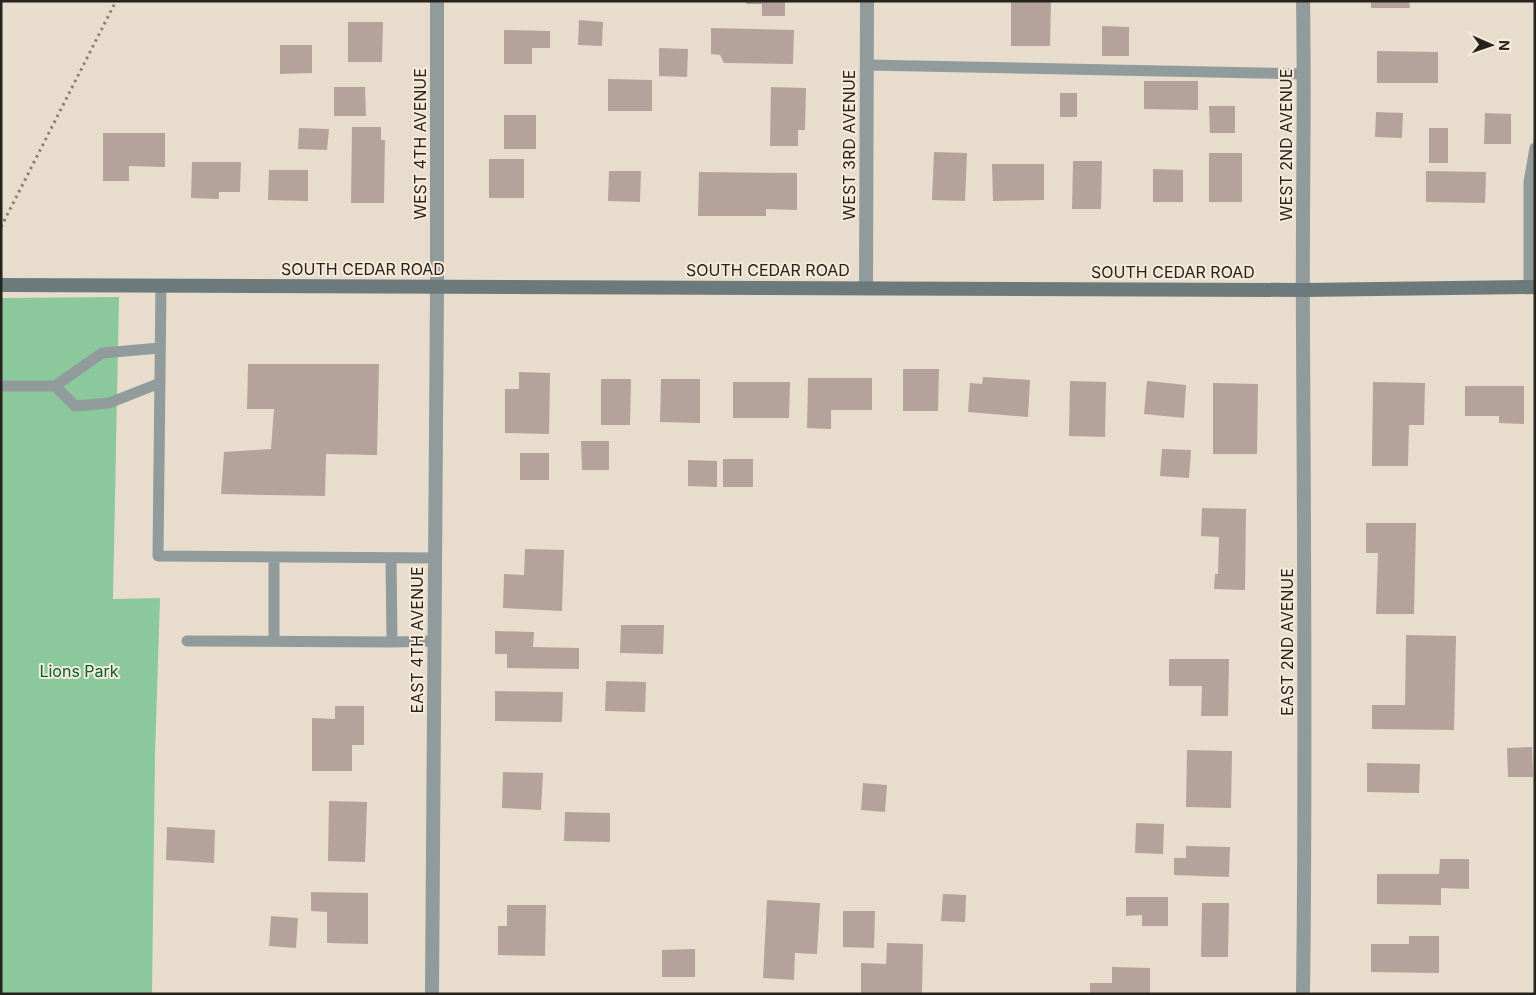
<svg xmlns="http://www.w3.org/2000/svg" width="1536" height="995" viewBox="0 0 1536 995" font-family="Inter,sans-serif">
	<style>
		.green { fill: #8bc89b }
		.building { fill: #b5a29a }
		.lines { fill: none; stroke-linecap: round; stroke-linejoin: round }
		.path { stroke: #878075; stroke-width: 3; stroke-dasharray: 2.5 4; stroke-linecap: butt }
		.service { stroke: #919b9c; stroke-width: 11 }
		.minor { stroke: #919b9c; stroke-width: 14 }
		.secondary { stroke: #6c7a7c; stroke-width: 14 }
		.labels { text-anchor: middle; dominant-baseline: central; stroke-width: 4; stroke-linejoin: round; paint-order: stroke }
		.street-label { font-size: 16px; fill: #26221c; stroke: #f6eada }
		.park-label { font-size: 16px; fill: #005e2d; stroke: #f6eada }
	</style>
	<rect width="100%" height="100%" fill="#e8ddcd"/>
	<!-- green -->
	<path class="green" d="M 119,297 L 113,599 L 160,598 L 155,755 L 152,994 L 1,994 L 1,298 Z"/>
	<!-- building -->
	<path class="building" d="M 746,1 L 785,1 L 785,16 L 762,16 L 762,4 L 746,4 Z
		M 1011,1 L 1051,1 L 1050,46 L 1011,46 Z
		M 1371,1 L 1409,1 L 1410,8 L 1371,8 Z
		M 579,20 L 603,22 L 602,46 L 578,45 Z
		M 348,22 L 383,22 L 382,62 L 348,62 Z
		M 1102,26 L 1129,27 L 1129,56 L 1102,56 Z
		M 711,28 L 794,30 L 793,64 L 724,63 L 720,55 L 711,54 Z
		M 504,30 L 550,31 L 550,48 L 532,48 L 532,64 L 504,64 Z
		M 280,45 L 312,45 L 312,73 L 280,74 Z
		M 659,48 L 688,49 L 687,77 L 659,76 Z
		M 1377,51 L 1438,52 L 1438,83 L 1377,83 Z
		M 608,79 L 652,80 L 652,111 L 608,111 Z
		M 1144,81 L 1198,81 L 1198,110 L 1144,109 Z
		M 334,87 L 365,87 L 366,116 L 334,116 Z
		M 771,87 L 806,88 L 805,130 L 798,130 L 798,146 L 770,146 Z
		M 1060,93 L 1077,93 L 1077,117 L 1060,117 Z
		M 1209,106 L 1235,106 L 1235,133 L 1210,133 Z
		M 1376,112 L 1403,113 L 1402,138 L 1375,137 Z
		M 1485,113 L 1511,114 L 1511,144 L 1484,144 Z
		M 504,115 L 536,115 L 536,149 L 504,149 Z
		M 352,127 L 381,127 L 381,140 L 385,140 L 384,203 L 351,203 Z
		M 299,128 L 329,129 L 327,150 L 298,149 Z
		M 1429,128 L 1448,128 L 1448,163 L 1429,163 Z
		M 103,133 L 165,133 L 165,167 L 129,166 L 129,181 L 103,181 Z
		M 934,152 L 967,153 L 965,201 L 932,200 Z
		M 1209,153 L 1242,153 L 1242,202 L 1209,202 Z
		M 489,159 L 524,159 L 524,198 L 489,198 Z
		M 1073,161 L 1102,161 L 1101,209 L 1072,209 Z
		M 192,162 L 241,162 L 240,192 L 219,192 L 219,199 L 191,198 Z
		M 992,164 L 1044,164 L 1044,200 L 993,201 Z
		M 1153,169 L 1183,170 L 1183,202 L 1153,202 Z
		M 269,170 L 308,170 L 308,201 L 268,200 Z
		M 609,171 L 641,171 L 640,202 L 608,201 Z
		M 1426,171 L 1486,172 L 1485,203 L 1426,202 Z
		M 699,172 L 797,173 L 797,210 L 766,209 L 766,216 L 698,216 Z
		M 248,364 L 379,364 L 377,455 L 326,454 L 325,496 L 221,494 L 224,452 L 271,449 L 274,409 L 247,409 Z
		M 903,369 L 939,369 L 938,411 L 903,411 Z
		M 519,372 L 550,373 L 549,434 L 505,433 L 505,389 L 519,389 Z
		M 983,377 L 1030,380 L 1028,417 L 968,412 L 970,383 L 982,384 Z
		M 808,378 L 872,378 L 872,410 L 831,410 L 831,429 L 807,428 Z
		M 601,379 L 631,379 L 630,425 L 601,425 Z
		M 661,379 L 700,379 L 700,423 L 660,422 Z
		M 1070,381 L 1106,382 L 1105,437 L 1069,436 Z
		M 1147,381 L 1186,385 L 1184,418 L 1144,414 Z
		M 733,382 L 790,382 L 789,418 L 733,418 Z
		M 1373,382 L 1425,383 L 1424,425 L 1409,425 L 1408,466 L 1372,466 Z
		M 1213,383 L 1258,384 L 1257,454 L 1213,454 Z
		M 1465,386 L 1524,386 L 1524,424 L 1499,423 L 1499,416 L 1465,416 Z
		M 581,441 L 609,441 L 609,470 L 582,470 Z
		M 1162,449 L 1191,450 L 1189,478 L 1160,476 Z
		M 520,453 L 549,453 L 549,480 L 520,480 Z
		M 723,459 L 753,459 L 753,487 L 723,487 Z
		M 688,460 L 717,461 L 717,487 L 688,486 Z
		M 1202,508 L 1246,509 L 1245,590 L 1214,589 L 1215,574 L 1218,574 L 1219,537 L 1201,536 Z
		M 1366,523 L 1416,523 L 1414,614 L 1376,614 L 1378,553 L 1366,553 Z
		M 525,549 L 564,550 L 562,611 L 503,608 L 504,574 L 524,575 Z
		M 621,625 L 664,625 L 663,654 L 620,653 Z
		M 495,631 L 534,632 L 533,647 L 579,648 L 579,669 L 507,668 L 507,654 L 495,654 Z
		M 1406,635 L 1456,636 L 1454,730 L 1372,729 L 1372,705 L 1405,705 Z
		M 1169,659 L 1229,659 L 1228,716 L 1201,716 L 1202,686 L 1169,686 Z
		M 606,681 L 646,682 L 645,712 L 605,711 Z
		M 495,691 L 563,692 L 562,722 L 495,721 Z
		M 335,706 L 364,706 L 364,745 L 352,745 L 352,771 L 312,771 L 312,718 L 335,719 Z
		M 1532,747 L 1533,777 L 1508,777 L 1507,748 Z
		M 1187,750 L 1232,751 L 1231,808 L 1186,807 Z
		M 1367,763 L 1420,764 L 1419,793 L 1367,792 Z
		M 503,772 L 543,773 L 541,810 L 502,808 Z
		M 863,783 L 887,785 L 885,812 L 861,810 Z
		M 329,801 L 367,802 L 365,862 L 328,861 Z
		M 565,812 L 610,813 L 610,842 L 564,841 Z
		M 1136,823 L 1164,824 L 1163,854 L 1135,853 Z
		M 167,827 L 215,830 L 214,863 L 166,860 Z
		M 1186,846 L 1230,847 L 1229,877 L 1174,875 L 1174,858 L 1186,858 Z
		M 1440,859 L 1469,859 L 1469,889 L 1441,888 L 1441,905 L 1377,904 L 1377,874 L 1439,874 Z
		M 311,892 L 368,893 L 368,944 L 327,943 L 327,912 L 311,911 Z
		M 943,894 L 966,895 L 965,922 L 941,921 Z
		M 1126,897 L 1168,897 L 1168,926 L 1142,926 L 1142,915 L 1126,916 Z
		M 767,900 L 820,903 L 817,954 L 795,953 L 794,980 L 763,978 Z
		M 1202,903 L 1229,903 L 1228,957 L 1201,957 Z
		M 507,905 L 546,905 L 545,956 L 498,955 L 498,926 L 507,926 Z
		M 843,911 L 875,911 L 874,948 L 843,947 Z
		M 271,916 L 298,918 L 296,948 L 269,946 Z
		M 1409,936 L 1439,936 L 1439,973 L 1371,972 L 1371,944 L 1409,944 Z
		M 887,943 L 923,944 L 922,994 L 861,994 L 861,963 L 886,964 Z
		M 695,949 L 695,977 L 662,977 L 662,950 Z
		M 1112,967 L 1150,968 L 1150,994 L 1090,994 L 1090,983 L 1112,983 Z"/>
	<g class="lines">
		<!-- path -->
		<path class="path" d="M 1,227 L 116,1"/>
		<!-- service -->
		<path class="service" d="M 867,65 L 1304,74
			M 161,285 L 158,556 L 436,558
			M 1529,287 L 1529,182 L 1535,148
			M 1,386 L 55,386 L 102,353 L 160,348
			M 55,386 L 75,406 L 109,403 L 160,383
			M 391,558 L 392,642 L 435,641
			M 187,641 L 392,642
			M 274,641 L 274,557"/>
		<!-- minor -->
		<path class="minor" d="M 866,288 L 867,1
			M 432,994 L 437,287 L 437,1
			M 1303,994 C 1306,773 1304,552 1303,330 C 1302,221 1305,111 1303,1"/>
		<!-- secondary -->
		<path class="secondary" d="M 1,285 L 1303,290 L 1535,287"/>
	</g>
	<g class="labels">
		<!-- street labels -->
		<g class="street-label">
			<text transform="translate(420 144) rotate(-90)">WEST 4TH AVENUE</text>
			<text transform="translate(849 145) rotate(-90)">WEST 3RD AVENUE</text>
			<text transform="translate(1286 145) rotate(-90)">WEST 2ND AVENUE</text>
			<text x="363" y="269">SOUTH CEDAR ROAD</text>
			<text x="768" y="270">SOUTH CEDAR ROAD</text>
			<text x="1173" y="272">SOUTH CEDAR ROAD</text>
			<text transform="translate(417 640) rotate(-90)">EAST 4TH AVENUE</text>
			<text transform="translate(1287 642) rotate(-90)">EAST 2ND AVENUE</text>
		</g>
		<!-- park labels -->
		<g class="park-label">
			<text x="79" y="671">Lions Park</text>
		</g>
	</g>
	<!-- border -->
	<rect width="1536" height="995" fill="none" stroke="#26221c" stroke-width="5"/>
	<!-- north arrow -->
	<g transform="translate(1491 45) rotate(92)" stroke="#f6eada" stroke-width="4" paint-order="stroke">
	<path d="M0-4L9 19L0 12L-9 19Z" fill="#26221c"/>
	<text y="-8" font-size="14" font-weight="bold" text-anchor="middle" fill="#26221c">N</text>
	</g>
</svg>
